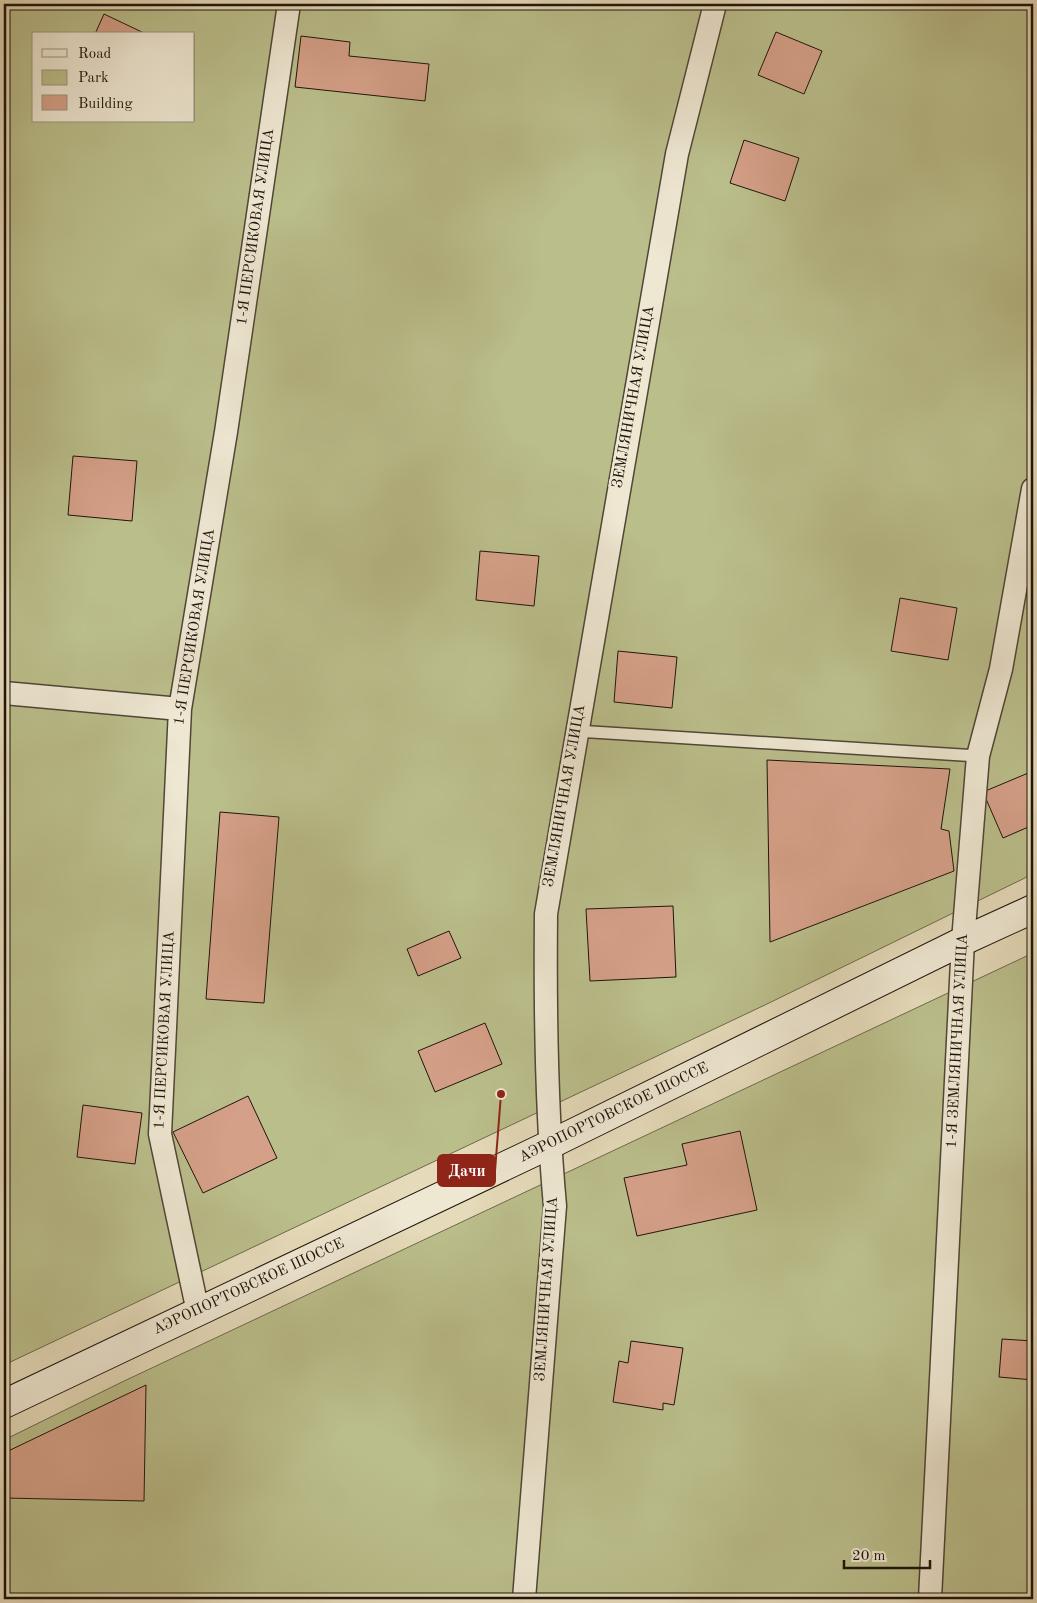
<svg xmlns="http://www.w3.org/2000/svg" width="1037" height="1603" viewBox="0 0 1037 1603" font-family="'Old Standard TT',serif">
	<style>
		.green { fill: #babe8b; stroke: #6c694b; fill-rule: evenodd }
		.building { fill: #d5a088; stroke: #1e140b }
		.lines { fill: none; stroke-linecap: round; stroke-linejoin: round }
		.lane-casing { stroke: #504636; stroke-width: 14 }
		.street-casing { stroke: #504636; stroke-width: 25 }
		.secondary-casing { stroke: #1e140b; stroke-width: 30 }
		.lane { stroke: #eee7d2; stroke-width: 11 }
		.street { stroke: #eee7d2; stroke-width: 22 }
		.secondary { stroke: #eee7d2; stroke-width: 28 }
		.labels { text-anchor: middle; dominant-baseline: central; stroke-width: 5; stroke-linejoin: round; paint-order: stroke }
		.street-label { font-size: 15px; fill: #1e140b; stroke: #eee7d2 }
		.leader { fill: none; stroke: #8f2418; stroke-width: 2 }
		.callout-dot { fill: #8f2418; stroke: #eee7d2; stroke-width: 2 }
		.callout { fill: #8f2418; stroke: #8f2418; stroke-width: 2 }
		.callout-label { font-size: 16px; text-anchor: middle; font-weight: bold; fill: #fff }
	</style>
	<rect width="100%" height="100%" fill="#e5dab9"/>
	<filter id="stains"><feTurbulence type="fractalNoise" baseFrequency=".004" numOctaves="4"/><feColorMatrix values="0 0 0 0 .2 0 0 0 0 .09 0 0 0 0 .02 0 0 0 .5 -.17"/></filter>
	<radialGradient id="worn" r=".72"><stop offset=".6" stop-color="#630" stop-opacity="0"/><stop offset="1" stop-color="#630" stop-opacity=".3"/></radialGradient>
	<!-- green -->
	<path class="green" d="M 4,4 L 1033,4 L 1033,874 L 767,1004 L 4,1365 ZM 34,34 L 194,34 L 194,121 L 34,121 Z
		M 1033,953 L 1033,1599 L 4,1599 L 4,1440 L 122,1382 Z"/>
	<!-- building -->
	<path class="building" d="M 104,14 L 146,34 L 95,34 Z
		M 776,32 L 822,51 L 804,94 L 758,75 Z
		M 301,36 L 350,42 L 349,56 L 429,64 L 425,101 L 295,87 Z
		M 744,140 L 799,158 L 785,201 L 730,183 Z
		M 73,456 L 137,461 L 132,521 L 68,515 Z
		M 480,551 L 539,556 L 534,606 L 476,600 Z
		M 900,598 L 957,608 L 948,660 L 891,651 Z
		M 618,651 L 677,657 L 672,708 L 614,702 Z
		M 767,760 L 950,769 L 941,829 L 949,831 L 954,871 L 770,942 Z
		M 1033,771 L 1033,825 L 1003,838 L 983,792 Z
		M 220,812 L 279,817 L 264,1003 L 206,999 Z
		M 673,906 L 676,977 L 590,981 L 586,909 Z
		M 449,931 L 461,958 L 418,976 L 407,949 Z
		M 485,1023 L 502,1064 L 435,1092 L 418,1051 Z
		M 248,1096 L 277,1158 L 203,1193 L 173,1132 Z
		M 83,1105 L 142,1113 L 135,1164 L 77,1157 Z
		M 740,1131 L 757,1210 L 637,1236 L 624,1178 L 687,1165 L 682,1144 Z
		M 1002,1339 L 1033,1341 L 1033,1380 L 999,1377 Z
		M 631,1341 L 683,1348 L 674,1405 L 663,1403 L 663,1410 L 613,1402 L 619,1361 L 628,1363 Z
		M 146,1385 L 144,1501 L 4,1498 L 4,1453 Z"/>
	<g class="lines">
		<defs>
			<path id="lane" d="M 576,731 L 978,756"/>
			<path id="street" d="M 4,693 L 180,709
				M 198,1312 L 160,1134 L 180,709 L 226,432 L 289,4
				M 524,1599 L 555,1206 C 546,1108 545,1011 546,914 L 677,154 L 715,4
				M 930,1599 L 963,941 L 978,756 L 1001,669 L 1033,489"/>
			<path id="secondary" d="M 4,1404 L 549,1145 L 963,941 L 1033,909"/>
		</defs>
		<!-- lane casing -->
		<use href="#lane" class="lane-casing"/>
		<!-- street casing -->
		<use href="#street" class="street-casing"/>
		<!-- secondary casing -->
		<use href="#secondary" class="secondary-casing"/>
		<!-- lane -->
		<use href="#lane" class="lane"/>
		<!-- street -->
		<use href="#street" class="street"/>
		<!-- secondary -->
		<use href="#secondary" class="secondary"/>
	</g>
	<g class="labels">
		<!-- street labels -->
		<g class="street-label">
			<text transform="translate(256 227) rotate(-82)">1-Я ПЕРСИКОВАЯ УЛИЦА</text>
			<text transform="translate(634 397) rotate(-80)">ЗЕМЛЯНИЧНАЯ УЛИЦА</text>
			<text transform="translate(195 627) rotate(-81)">1-Я ПЕРСИКОВАЯ УЛИЦА</text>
			<text transform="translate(565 796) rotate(-80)">ЗЕМЛЯНИЧНАЯ УЛИЦА</text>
			<text transform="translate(165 1030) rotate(-87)">1-Я ПЕРСИКОВАЯ УЛИЦА</text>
			<text transform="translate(958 1041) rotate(-87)">1-Я ЗЕМЛЯНИЧНАЯ УЛИЦА</text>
			<text transform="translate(614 1113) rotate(-26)">АЭРОПОРТОВСКОЕ ШОССЕ</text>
			<text transform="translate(249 1287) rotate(-25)">АЭРОПОРТОВСКОЕ ШОССЕ</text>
			<text transform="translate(547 1289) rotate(-86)">ЗЕМЛЯНИЧНАЯ УЛИЦА</text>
		</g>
	</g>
	<!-- callouts -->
	<path class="leader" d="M501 1094L495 1171"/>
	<circle class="callout-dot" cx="501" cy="1094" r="5"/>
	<rect class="callout" x="438" y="1155" width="57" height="31" rx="5"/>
	<g class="callout-label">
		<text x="467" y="1176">Дачи</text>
	</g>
	<!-- margin -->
	<rect width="1037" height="1603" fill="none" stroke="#e5dab9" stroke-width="20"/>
	<rect x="5" y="5" width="1027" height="1593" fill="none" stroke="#1e140b" stroke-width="2.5"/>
	<rect x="10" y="10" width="1017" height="1583" fill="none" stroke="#1e140b"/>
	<!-- legend -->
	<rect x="32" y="32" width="162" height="90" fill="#eee7d2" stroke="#9b9382"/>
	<rect x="42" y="49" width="25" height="8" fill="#eee7d2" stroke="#9b9382"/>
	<text x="78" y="58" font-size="15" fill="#1e140b">Road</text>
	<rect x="42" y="70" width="25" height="15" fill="#babe8b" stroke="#9b9382"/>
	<text x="78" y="82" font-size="15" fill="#1e140b">Park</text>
	<rect x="42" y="95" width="25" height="15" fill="#d5a088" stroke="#9b9382"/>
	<text x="78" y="108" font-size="15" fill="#1e140b">Building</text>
	<!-- scale -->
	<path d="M844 1560v8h86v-8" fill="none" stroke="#1e140b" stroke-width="2.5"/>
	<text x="852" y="1560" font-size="15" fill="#1e140b" stroke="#eee7d2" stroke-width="4" paint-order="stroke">20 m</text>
	<rect width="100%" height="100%" filter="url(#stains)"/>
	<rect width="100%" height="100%" fill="url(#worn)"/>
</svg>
